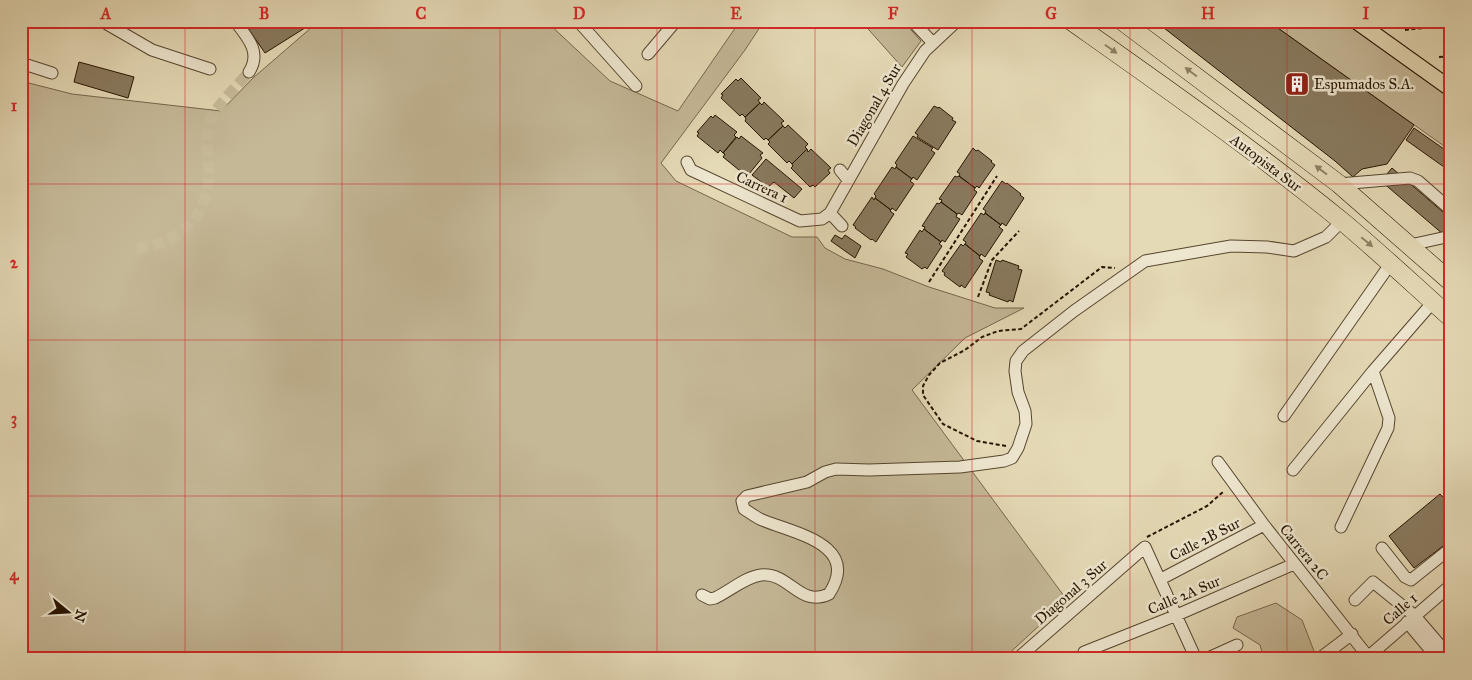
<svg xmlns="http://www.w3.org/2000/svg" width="1472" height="680" viewBox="0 0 1472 680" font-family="'IM FELL Great Primer',serif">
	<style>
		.green { fill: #c5b897; stroke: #76664c }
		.building { fill: #897a5f; stroke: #261300 }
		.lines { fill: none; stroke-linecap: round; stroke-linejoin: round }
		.minor-tunnel { stroke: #c8bc9b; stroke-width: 11; stroke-dasharray: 11 5.5; stroke-linecap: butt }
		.minor-casing { stroke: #56452e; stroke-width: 13 }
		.major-casing { stroke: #261300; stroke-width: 17 }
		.highway-casing { stroke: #261300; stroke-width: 19 }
		.path { stroke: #261300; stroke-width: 2; stroke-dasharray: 4 2.5; stroke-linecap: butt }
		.minor { stroke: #eee7d0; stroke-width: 11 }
		.major { stroke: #e5dab6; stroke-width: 15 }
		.highway { stroke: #e5dab6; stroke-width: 18 }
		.oneway { fill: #8f8064 }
		.grid { fill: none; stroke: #d62828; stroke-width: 1; stroke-opacity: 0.55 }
		.labels { text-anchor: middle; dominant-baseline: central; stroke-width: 5; stroke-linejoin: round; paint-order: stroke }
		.poi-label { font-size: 15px; fill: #261300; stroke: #eee7d0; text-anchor: start }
		.street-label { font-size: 15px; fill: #261300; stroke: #eee7d0 }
		.neatline { fill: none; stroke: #d62828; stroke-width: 2 }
		.grid-label { font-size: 16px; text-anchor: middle; font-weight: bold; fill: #d62828 }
	</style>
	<rect width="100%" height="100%" fill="#e5dab6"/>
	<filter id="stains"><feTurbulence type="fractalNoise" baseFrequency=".004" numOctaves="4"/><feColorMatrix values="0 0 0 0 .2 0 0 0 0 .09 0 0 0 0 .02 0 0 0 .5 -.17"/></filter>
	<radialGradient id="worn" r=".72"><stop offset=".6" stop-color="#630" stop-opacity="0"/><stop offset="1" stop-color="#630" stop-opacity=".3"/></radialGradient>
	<!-- green -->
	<path class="green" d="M 319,21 L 546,21 L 610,81 L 678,111 L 740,21 L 764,21 L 745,50 L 661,163 L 676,181 L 792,237 L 817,237 L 825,248 L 845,259 L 883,269 L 929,287 L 995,308 L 1024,308 L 965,338 L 912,390 L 1067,600 L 1003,659 L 21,659 L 21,81 L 72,94 L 221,111 L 253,78 Z
		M 861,21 L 903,21 L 921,41 L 902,67 Z
		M 1268,21 L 1343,21 L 1451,98 L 1451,151 Z
		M 1276,603 L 1302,620 L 1314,651 L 1311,659 L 1264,659 L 1260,645 L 1233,628 L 1237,617 Z"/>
	<!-- building -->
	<path class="building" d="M 243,21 L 316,21 L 265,53 Z
		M 1155,21 L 1268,21 L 1414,125 L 1387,164 L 1362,169 L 1353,177 L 1335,161 Z
		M 79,62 L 134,77 L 128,98 L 74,82 Z
		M 741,78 L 761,98 L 758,100 L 760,103 L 745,117 L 742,114 L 740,116 L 721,98 L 723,95 L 721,94 L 736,79 L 738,81 Z
		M 764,102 L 784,121 L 781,123 L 783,126 L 768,140 L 766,138 L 764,140 L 745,121 L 746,119 L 745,117 L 760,103 L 762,105 Z
		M 934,106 L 938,108 L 939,107 L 953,118 L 952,120 L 956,122 L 938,150 L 917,137 L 918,135 L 915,133 Z
		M 715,115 L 737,132 L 734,135 L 736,137 L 723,153 L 720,150 L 718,153 L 697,136 L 699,133 L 697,132 L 711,116 L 713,118 Z
		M 788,125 L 808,144 L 805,147 L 807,149 L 792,164 L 789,161 L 787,163 L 768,144 L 770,142 L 768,140 L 783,126 L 785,128 Z
		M 1414,128 L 1451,154 L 1451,172 L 1406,140 Z
		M 741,136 L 763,153 L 760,155 L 762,158 L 749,174 L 746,171 L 744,174 L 723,157 L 725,154 L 723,153 L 737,137 L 739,139 Z
		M 913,136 L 933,148 L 931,150 L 935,153 L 917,180 L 913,177 L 912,179 L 896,167 L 897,165 L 895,163 Z
		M 973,148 L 976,151 L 978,150 L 992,161 L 991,162 L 995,165 L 979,188 L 977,186 L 975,188 L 959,176 L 960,174 L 957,172 Z
		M 807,149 L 808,152 L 811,149 L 831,168 L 828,170 L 830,173 L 815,187 L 813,185 L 810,187 L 791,168 L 793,166 L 792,164 Z
		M 766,159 L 802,189 L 794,198 L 774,182 L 768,187 L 752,175 Z
		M 892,167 L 895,169 L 896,167 L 912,179 L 910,181 L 914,184 L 896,211 L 892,208 L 891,210 L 875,198 L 876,196 L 874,194 Z
		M 1392,168 L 1451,219 L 1451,241 L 1381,181 Z
		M 955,176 L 957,177 L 959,176 L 975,188 L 974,190 L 977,192 L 962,215 L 959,213 L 957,214 L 941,202 L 942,200 L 939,199 Z
		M 1002,181 L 1006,184 L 1007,183 L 1021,194 L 1020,195 L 1024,198 L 1006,226 L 1002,223 L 1001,225 L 985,213 L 986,211 L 983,209 Z
		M 872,197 L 874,200 L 875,198 L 891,210 L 890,211 L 894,214 L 876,242 L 872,239 L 871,240 L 855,228 L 856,227 L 853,225 Z
		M 941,202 L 957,214 L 956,217 L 960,219 L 945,242 L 942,240 L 941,242 L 924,229 L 925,227 L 922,226 L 937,203 L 939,204 Z
		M 981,213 L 984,215 L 985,213 L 1001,225 L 999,227 L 1003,230 L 985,257 L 981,254 L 980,256 L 965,244 L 966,242 L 963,240 Z
		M 924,229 L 941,242 L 939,244 L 942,246 L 927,269 L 925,267 L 922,269 L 906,257 L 908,254 L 905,253 L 920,230 L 922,232 Z
		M 835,235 L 842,239 L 845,235 L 861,246 L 855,258 L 831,241 Z
		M 961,244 L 963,246 L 965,244 L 980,256 L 979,258 L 983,261 L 965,288 L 961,285 L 960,287 L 944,275 L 945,273 L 942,271 Z
		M 996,260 L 1001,262 L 1002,260 L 1019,266 L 1018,269 L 1022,270 L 1013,302 L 1009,300 L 1008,302 L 989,295 L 990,293 L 986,292 Z
		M 1440,494 L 1451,505 L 1451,540 L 1414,568 L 1389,536 Z"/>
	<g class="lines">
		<!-- minor-tunnel -->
		<path class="minor-tunnel" d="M 137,248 C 179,245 208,217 209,173 C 209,157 204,140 209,123 C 213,109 239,84 249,72"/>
		<defs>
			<path id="minor" d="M 106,21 L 107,24 L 152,50 L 210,69
				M 235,21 C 247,37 262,52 249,72
				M 578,21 L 636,86
				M 916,25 L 933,43
				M 648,54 L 676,21
				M 21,63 L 52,73
				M 687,162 L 691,170 L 800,221 L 822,219 L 830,213 L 903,84 L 925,51 L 957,21
				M 840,170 L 848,180
				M 1339,184 L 1410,178 L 1418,181 L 1451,210
				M 830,213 L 842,226
				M 1410,245 L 1451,236
				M 1284,416 L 1391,263
				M 1218,462 L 1264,525 L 1370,659
				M 1293,470 L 1373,371
				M 1341,527 L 1388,428 L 1389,418 L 1373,371 L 1433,302
				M 1382,548 L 1405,577 L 1411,580 L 1451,548
				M 1161,579 L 1264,525
				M 702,595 L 710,599 L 715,598 C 730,591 745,577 761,575 C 790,572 799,608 829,594 C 862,543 791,533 760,519 C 754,516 749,512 744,509 L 742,501 L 747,496 L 807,482 L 825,472 L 836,469 L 869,470 L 960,467 L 1004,461 L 1012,458 L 1018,448 L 1026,424 L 1025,411 L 1018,392 L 1015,371 L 1016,361 L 1023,351 L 1074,311 L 1145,261 L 1231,246 L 1267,247 L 1294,251 L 1326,237 L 1342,221
				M 1355,600 L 1373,582 L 1415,616 L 1451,658
				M 1407,622 L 1438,659
				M 1084,652 L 1177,615 L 1294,564
				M 1369,656 L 1451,585
				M 1017,659 L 1145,547 L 1196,659
				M 1206,659 L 1237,645
				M 1319,659 L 1352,634"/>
			<path id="major" d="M 1356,21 L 1451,89"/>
			<path id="highway" d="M 1071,21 C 1163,86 1256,151 1343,222 C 1380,253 1415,286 1451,318
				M 1122,21 L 1339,184 L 1451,282"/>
		</defs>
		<!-- minor casing -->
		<use href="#minor" class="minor-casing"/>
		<!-- major casing -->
		<use href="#major" class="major-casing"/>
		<!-- highway casing -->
		<use href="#highway" class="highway-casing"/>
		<!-- path -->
		<path class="path" d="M 1405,30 L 1451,25
			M 1439,57 L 1451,56
			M 929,282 L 997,176
			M 978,297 L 992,260 L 1019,231
			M 1006,446 L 977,441 L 943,424 L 923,395 L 923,386 L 929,375 L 940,363 L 965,350 L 982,337 L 998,331 L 1021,329 L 1102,267 L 1115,268
			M 1147,537 L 1207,506 L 1224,491"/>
		<!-- minor -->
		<use href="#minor" class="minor"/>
		<!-- major -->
		<use href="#major" class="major"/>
		<!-- highway -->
		<use href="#highway" class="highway"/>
	</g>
	<!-- one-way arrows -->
	<defs><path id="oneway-solid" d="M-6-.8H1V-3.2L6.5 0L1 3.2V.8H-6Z" transform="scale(1.25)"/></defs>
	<g class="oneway">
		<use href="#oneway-solid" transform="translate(1111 49) rotate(35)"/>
		<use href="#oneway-solid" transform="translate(1191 72) rotate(-143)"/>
		<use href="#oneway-solid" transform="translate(1321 170) rotate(-143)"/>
		<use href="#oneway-solid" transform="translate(1367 242) rotate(40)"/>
	</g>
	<!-- grid -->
	<path class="grid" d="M 185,21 L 185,659M 342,21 L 342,659M 500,21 L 500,659M 657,21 L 657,659M 815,21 L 815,659M 972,21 L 972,659M 1130,21 L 1130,659M 1287,21 L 1287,659M 21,184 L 1451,184M 21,340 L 1451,340M 21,496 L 1451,496"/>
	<!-- icons -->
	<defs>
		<symbol id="building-square" viewBox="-11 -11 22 22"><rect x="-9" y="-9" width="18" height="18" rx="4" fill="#8f2418" stroke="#eee7d0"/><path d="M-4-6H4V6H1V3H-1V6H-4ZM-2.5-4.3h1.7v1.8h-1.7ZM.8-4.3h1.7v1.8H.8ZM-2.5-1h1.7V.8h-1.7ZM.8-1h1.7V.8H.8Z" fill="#fff"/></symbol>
	</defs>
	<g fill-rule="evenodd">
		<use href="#building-square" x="1283" y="70" width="28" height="28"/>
	</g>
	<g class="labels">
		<!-- poi labels -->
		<g class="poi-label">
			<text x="1314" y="84">Espumados S.A.</text>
		</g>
		<!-- street labels -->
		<g class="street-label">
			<text transform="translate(874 105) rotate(-60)">Diagonal 4 Sur</text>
			<text transform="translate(1266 163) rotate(37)">Autopista Sur</text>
			<text transform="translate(762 187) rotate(25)">Carrera 1</text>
			<text transform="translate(1205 539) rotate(-27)">Calle 2B Sur</text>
			<text transform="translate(1304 552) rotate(51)">Carrera 2C</text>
			<text transform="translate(1071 592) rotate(-41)">Diagonal 3 Sur</text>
			<text transform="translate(1184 595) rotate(-23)">Calle 2A Sur</text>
			<text transform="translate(1400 609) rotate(-41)">Calle 1</text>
		</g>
	</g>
	<!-- margin -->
	<rect width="1472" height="680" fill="none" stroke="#e5dab6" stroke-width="55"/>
	<!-- north arrow -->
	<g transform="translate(68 612) rotate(108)" stroke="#eee7d0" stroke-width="4" paint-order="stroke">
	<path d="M0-4L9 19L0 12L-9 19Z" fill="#261300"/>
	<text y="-8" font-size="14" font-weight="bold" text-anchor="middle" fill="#261300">N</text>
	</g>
	<rect x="28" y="28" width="1416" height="624" class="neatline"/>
	<g class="grid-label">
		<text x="106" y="19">A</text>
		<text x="264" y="19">B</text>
		<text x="421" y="19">C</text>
		<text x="579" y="19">D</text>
		<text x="736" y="19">E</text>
		<text x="893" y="19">F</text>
		<text x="1051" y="19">G</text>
		<text x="1208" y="19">H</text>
		<text x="1366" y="19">I</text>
		<text x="14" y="111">1</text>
		<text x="14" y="268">2</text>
		<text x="14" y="424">3</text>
		<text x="14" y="580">4</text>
	</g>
	<rect width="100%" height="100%" filter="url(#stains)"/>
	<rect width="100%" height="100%" fill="url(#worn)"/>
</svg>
